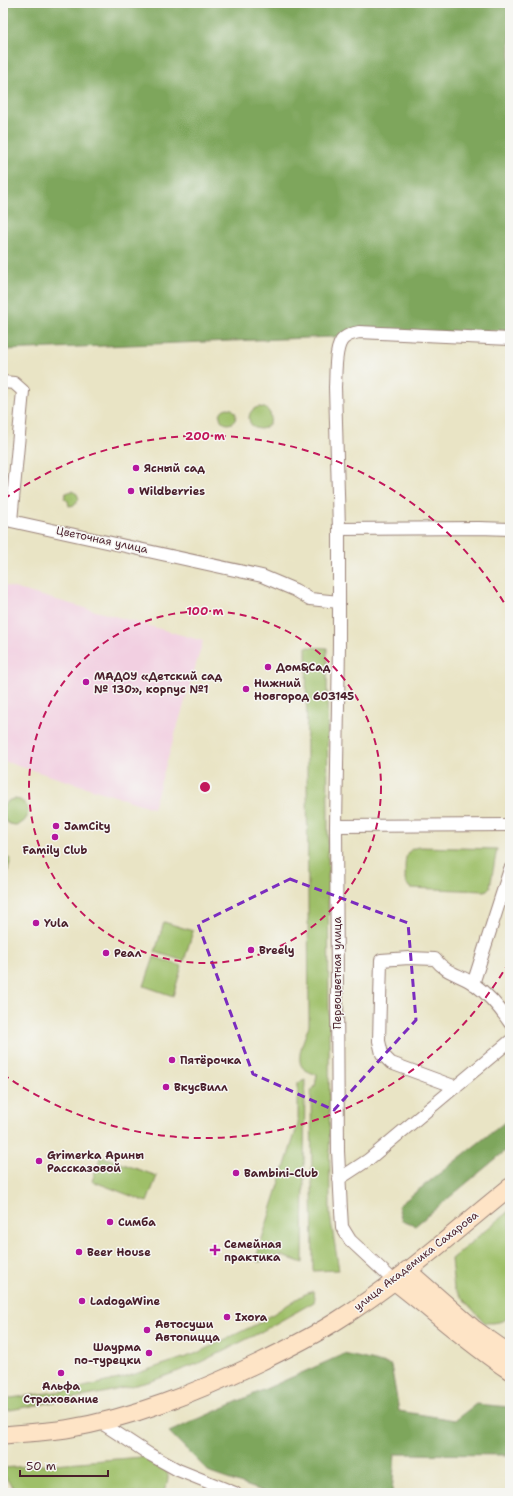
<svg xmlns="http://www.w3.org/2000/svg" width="513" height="1496" viewBox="0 0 513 1496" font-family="'Shantell Sans',sans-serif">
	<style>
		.built { fill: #f2cfe1 }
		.green { fill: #9ebf68; stroke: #746f4a }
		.forest { fill: #7ea65c; stroke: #646244 }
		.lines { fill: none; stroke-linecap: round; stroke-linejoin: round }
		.street-casing { stroke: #9a8278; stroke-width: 14 }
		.secondary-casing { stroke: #9a8278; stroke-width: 19 }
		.street { stroke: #fff; stroke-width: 12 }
		.secondary { stroke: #fee4c6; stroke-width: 17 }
		.marked { fill: none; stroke: #7b2cbf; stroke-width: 3; stroke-dasharray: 8 5; stroke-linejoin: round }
		.ring { fill: none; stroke: #c2185b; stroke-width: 2; stroke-dasharray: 7 5 }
		.poi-dot { fill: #b5179e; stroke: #f6f6f2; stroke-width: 1.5 }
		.labels { text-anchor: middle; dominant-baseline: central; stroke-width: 3; stroke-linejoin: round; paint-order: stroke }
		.poi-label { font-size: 11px; font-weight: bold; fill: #4a1f2b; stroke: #f6f6f2; text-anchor: start }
		.street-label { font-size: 11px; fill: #4a1f2b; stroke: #f6f6f2 }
		.centre { fill: #c2185b; stroke: #f6f6f2; stroke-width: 2 }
		.ring-label { font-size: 12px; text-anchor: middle; font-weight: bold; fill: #c2185b; stroke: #f6f6f2; stroke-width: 3; stroke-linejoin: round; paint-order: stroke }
	</style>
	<rect width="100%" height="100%" fill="#f6f6f2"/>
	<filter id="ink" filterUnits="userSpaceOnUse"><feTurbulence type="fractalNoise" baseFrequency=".025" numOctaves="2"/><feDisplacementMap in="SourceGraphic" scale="8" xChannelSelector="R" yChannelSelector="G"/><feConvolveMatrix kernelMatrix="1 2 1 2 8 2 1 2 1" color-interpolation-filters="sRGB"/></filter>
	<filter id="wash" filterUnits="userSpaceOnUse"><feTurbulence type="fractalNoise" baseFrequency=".012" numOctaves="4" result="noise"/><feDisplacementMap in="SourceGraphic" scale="16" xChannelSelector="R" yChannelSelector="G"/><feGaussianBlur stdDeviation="0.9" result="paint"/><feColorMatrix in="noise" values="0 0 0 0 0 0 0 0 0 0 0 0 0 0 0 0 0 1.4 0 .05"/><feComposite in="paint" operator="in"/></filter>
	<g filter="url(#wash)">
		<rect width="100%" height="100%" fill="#e9e4c5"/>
		<!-- built -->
		<path class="built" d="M 3,585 L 203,641 L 153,808 L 3,761 Z"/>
		<!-- green -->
		<path class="green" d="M249 418a11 11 0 1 1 22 0a11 11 0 1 1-22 0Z
			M220 416a8 8 0 1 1 16 0a8 8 0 1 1-16 0Z
			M 72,491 L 77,494 L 79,499 L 75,505 L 69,506 L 68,501 L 64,498 L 66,493 Z
			M 306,647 L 327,648 L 330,1215 L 339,1270 L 313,1271 L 311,1092 L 315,1086 L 317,1075 C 312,1073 306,1071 303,1068 C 294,1059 306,1035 309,1025 Z
			M2 812a13 13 0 1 1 26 0a13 13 0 1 1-26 0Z
			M 420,847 L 497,849 L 490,887 L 487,890 L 484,891 L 410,888 L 406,883 L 405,880 C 406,867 401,848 420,847 Z
			M 3,851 L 4,857 L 11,859 L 6,878 L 3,877 Z
			M 164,922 L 193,931 L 184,961 L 155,952 Z
			M 154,957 L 182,966 L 173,996 L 144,986 Z
			M 305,1080 L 303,1263 L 282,1256 L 258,1262 L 256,1258 L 298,1124 L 298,1083 Z
			M 101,1156 L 157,1176 L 147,1202 L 92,1181 Z
			M 510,1210 L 510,1316 C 502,1323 495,1323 485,1323 L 454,1289 L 451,1259 Z
			M 313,1291 L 315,1297 L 314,1302 L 259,1333 L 197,1364 L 152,1381 L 103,1393 L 10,1410 L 3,1410 L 3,1399 L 71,1390 L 123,1378 L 195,1354 L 259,1323 L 303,1295 Z
			M 142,1457 C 150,1461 169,1465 168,1478 C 168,1482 165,1489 163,1493 L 18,1493 L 3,1475 L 3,1468 Z"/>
		<!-- forest -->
		<path class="forest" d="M 3,3 L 510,3 L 510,330 L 3,350 Z
			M 510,1118 L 510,1147 L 415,1226 L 402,1221 L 398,1206 Z
			M 344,1354 L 391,1365 L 399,1411 L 455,1420 L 476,1404 L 510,1407 L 510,1455 L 395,1454 L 392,1493 L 268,1493 L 210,1473 L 169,1432 Z"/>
	</g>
	<g filter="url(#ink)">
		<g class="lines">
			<defs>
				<path id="street" d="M 3,382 L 14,383 L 23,391 L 11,521 L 262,576 L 295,590 L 310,599 L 339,602
					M 339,529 L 479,528 L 510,529
					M 336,826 L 510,825
					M 473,984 L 510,869
					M 456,1087 L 391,1063 L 382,1054 L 379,1041 L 381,960 L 409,958 L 435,959 C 447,974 459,974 474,984 C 489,995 500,1008 510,1023
					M 339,1179 L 368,1160 L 510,1041
					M 394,1281 L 350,1240 L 342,1227 L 341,1210 L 338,1151 L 336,826 L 339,645 L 339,529 L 335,387 C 336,374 334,346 344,338 C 349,334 354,333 359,332 L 510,339
					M 100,1422 L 149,1454 L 178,1470 L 235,1493"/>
				<path id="secondary" d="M 407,1270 L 473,1328 L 510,1354
					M 394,1281 C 433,1311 469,1344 510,1371
					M 3,1435 C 24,1433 46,1432 66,1429 C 133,1418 197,1392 258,1363 C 285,1350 312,1337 338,1320 C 399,1282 454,1232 510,1187"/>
			</defs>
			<!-- street casing -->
			<use href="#street" class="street-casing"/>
			<!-- secondary casing -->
			<use href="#secondary" class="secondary-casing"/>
			<!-- street -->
			<use href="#street" class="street"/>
			<!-- secondary -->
			<use href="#secondary" class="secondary"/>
		</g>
	</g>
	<!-- marked area -->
	<path class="marked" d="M 290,879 L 408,923 L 416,1020 L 334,1110 L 253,1074 L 198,924 Z"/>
	<!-- distance rings -->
	<g class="ring">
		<circle cx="205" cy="787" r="176"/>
		<path d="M509 962A351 351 0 0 1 4 1075M4 499A351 351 0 0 1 509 611"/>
	</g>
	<!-- markers -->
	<g class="poi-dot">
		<circle cx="136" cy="468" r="4"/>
		<circle cx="131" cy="491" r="4"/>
		<circle cx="268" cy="667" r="4"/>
		<circle cx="86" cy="682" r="4"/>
		<circle cx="246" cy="689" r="4"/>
		<circle cx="56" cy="826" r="4"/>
		<circle cx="55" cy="837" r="4"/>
		<circle cx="36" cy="923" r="4"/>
		<circle cx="251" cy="950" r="4"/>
		<circle cx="106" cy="953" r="4"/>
		<circle cx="172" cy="1060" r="4"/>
		<circle cx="166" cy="1087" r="4"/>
		<circle cx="39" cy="1161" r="4"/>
		<circle cx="236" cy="1173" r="4"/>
		<circle cx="110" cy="1222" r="4"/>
		<path d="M213 1244h4v4h4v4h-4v4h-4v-4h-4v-4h4z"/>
		<circle cx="79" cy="1252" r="4"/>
		<circle cx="82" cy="1301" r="4"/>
		<circle cx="227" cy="1317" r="4"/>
		<circle cx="147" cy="1330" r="4"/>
		<circle cx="149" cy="1353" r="4"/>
		<circle cx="61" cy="1373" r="4"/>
	</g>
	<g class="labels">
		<!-- poi labels -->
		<g class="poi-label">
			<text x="144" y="468">Ясный сад</text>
			<text x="139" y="491">Wildberries</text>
			<text x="276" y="667">Дом&amp;Сад</text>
			<text x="94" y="676">МАДОУ «Детский сад<tspan x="94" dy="13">№ 130», корпус №1</tspan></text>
			<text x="254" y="683">Нижний<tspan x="254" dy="13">Новгород 603145</tspan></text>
			<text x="64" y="826">JamCity</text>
			<text x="55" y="850" text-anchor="middle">Family Club</text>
			<text x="44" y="923">Yula</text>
			<text x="259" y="950">Breely</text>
			<text x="114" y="953">Реал</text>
			<text x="180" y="1060">Пятёрочка</text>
			<text x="174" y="1087">ВкусВилл</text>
			<text x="47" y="1155">Grimerka Арины<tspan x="47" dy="13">Рассказовой</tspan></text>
			<text x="244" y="1173">Bambini-Club</text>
			<text x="118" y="1222">Симба</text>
			<text x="224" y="1244">Семейная<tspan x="224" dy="13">практика</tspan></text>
			<text x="87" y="1252">Beer House</text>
			<text x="90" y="1301">LadogaWine</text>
			<text x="235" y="1317">Ixora</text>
			<text x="155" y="1324">Автосуши<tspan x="155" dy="13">Автопицца</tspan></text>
			<text x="141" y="1347" text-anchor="end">Шаурма<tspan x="141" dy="13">по-турецки</tspan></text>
			<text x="61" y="1386" text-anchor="middle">Альфа<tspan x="61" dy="13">Страхование</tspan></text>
		</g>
		<!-- street labels -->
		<g class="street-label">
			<text transform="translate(102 540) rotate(12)">Цветочная улица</text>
			<text transform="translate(337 973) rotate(-90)">Первоцветная улица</text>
			<text transform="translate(416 1261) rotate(-38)">улица Академика Сахарова</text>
		</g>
	</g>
	<circle cx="205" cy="787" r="6" class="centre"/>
	<g class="ring-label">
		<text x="205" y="440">200 m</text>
		<text x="205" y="615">100 m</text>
	</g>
	<!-- margin -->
	<rect width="513" height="1496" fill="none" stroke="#f6f6f2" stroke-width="16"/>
	<!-- scale -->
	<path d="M20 1470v6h88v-6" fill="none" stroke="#4a1f2b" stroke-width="2"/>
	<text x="26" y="1470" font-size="12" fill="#4a1f2b" stroke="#f6f6f2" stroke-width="3" paint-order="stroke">50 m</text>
</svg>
